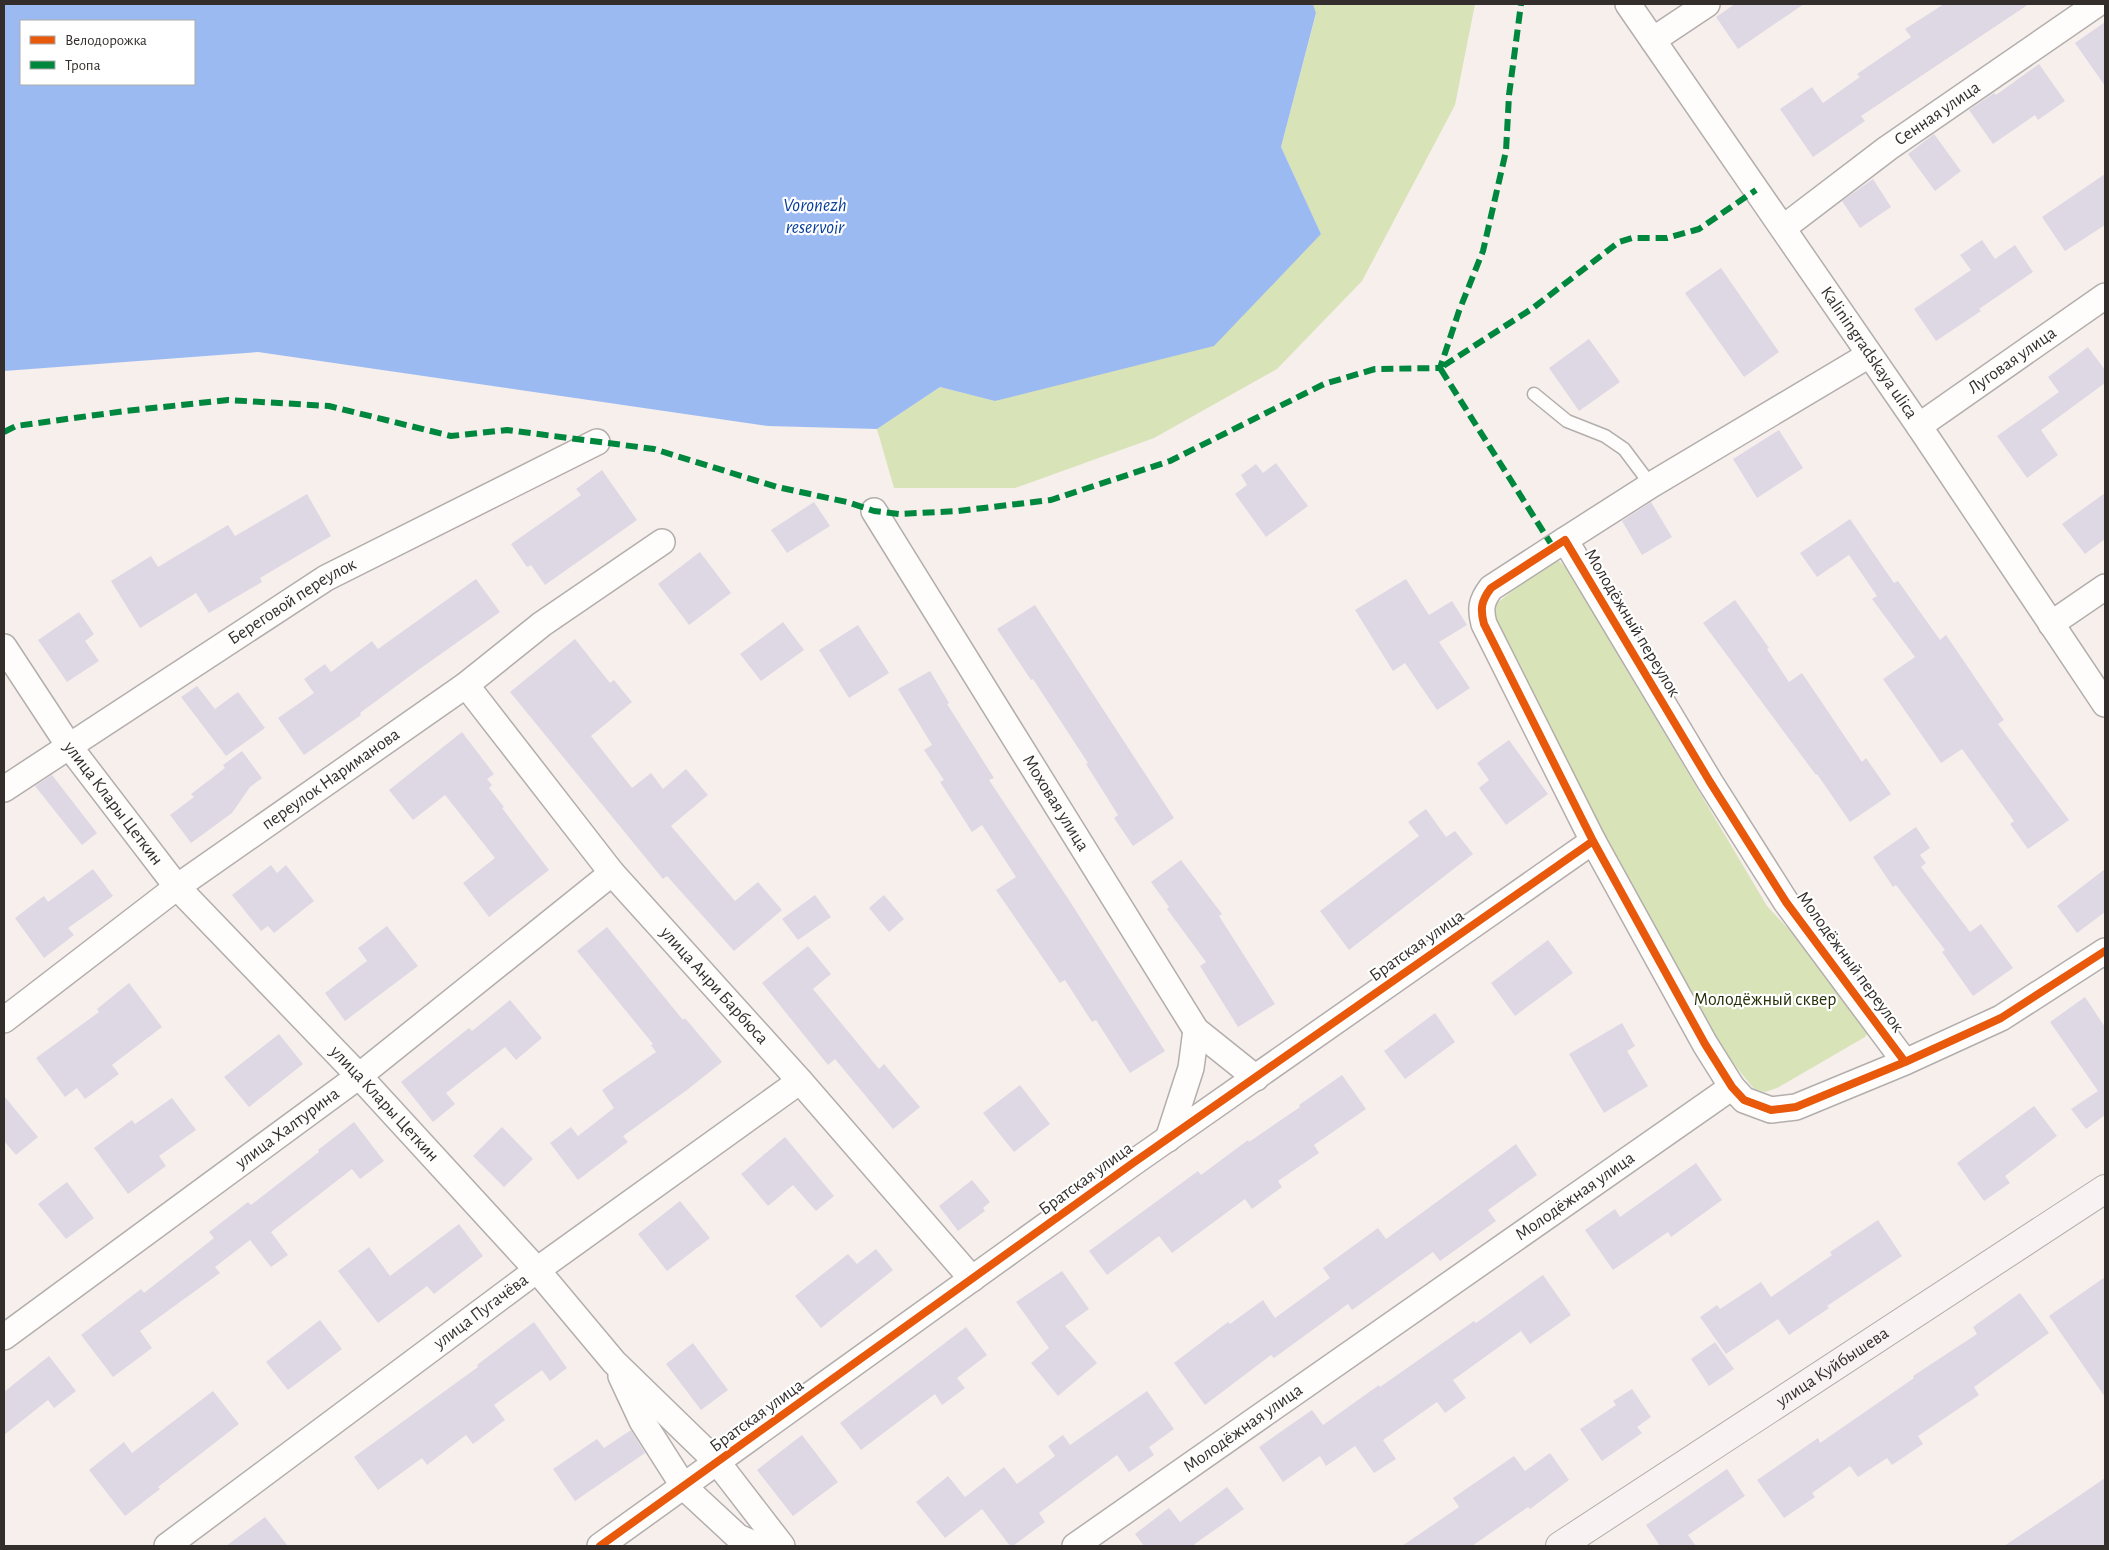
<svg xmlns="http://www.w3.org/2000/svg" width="2109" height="1550" viewBox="0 0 2109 1550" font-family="'Alegreya Sans',sans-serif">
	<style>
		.green { fill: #d8e3b7 }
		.water { fill: #9cbaf2; fill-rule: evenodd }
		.building { fill: #ded8e5 }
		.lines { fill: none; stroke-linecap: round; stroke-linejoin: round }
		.lane-casing { stroke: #b3aeac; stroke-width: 15 }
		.street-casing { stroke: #b3aeac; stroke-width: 28 }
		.secondary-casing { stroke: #b3aeac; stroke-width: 30 }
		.lane { stroke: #fefdfc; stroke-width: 12 }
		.street { stroke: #fefdfc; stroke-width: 25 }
		.secondary { stroke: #f8f2f2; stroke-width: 28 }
		.quiet { stroke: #00873e; stroke-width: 6; stroke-dasharray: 12 6; stroke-linecap: butt }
		.cycleway-casing { stroke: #fff; stroke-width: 11 }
		.cycleway { stroke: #e8590c; stroke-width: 8 }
		.labels { text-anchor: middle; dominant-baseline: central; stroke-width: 4.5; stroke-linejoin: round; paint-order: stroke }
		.street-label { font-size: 18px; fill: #332e2c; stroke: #fff }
		.park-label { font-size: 18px; fill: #253007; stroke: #fff }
		.water-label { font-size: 19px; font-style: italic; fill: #08409b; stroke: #fff }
	</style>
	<rect width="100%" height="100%" fill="#f6efec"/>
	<!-- green -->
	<path class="green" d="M 1313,4 L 1475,4 L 1455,105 L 1362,281 L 1277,369 L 1154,438 L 1015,488 L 894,488 L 877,429 L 940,387 L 996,401 L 1321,234 L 1281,147 L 1316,14 Z
		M 1559,561 L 1567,569 L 1767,906 L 1808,950 L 1869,1031 L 1865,1037 L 1777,1088 L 1765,1092 L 1754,1089 L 1710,1034 L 1615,871 L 1489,616 L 1492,607 L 1549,562 Z"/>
	<!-- water -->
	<path class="water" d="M 4,4 L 1313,4 L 1316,13 L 1281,147 L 1321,234 L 1214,346 L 995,401 L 940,387 L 877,429 L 768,426 L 258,352 L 4,371 ZM 21,21 L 194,21 L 194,84 L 21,84 Z"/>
	<!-- building -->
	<path class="building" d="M 1735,4 L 1804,4 L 1738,49 L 1716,17 Z
		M 1944,4 L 2029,4 L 1861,116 L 1865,121 L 1813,157 L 1780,109 L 1812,87 L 1823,103 L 1860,77 L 1857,74 L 1911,37 L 1905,29 Z
		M 2105,22 L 2105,86 L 2075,43 Z
		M 2039,64 L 2065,101 L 2038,120 L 2035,115 L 1993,144 L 1969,110 L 1994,93 L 1996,95 Z
		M 1934,134 L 1961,171 L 1935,191 L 1908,154 Z
		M 2105,174 L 2105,225 L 2065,251 L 2042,217 Z
		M 1873,179 L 1891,207 L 1860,228 L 1842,201 Z
		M 1982,240 L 1995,259 L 2015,245 L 2033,272 L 1979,309 L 1981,311 L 1936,341 L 1914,309 L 1971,270 L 1960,255 Z
		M 1721,268 L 1779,352 L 1744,377 L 1685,293 Z
		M 1589,339 L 1620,382 L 1579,411 L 1549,368 Z
		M 2088,347 L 2105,370 L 2105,383 L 2041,430 L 2058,455 L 2027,478 L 1997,436 L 2059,392 L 2048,377 Z
		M 1779,430 L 1803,468 L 1757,498 L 1733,459 Z
		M 1276,463 L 1308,506 L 1266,537 L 1235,494 L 1247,485 L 1241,475 L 1256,464 L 1263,473 Z
		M 602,470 L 637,520 L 545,585 L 531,565 L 527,567 L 511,544 L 581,495 L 576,489 Z
		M 2105,493 L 2105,539 L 2085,554 L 2062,524 Z
		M 307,494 L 331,536 L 260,578 L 262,582 L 209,613 L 196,593 L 140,628 L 111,581 L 151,556 L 158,567 L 228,525 L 235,536 Z
		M 814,502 L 830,526 L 787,553 L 771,530 Z
		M 1651,502 L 1672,537 L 1642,555 L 1622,521 Z
		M 1850,519 L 1894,583 L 1898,581 L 1940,640 L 1946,635 L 2004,720 L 1998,724 L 2069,820 L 2028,849 L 2010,824 L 2014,821 L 1962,749 L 1941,763 L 1883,679 L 1915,657 L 1872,599 L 1877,596 L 1849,555 L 1817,577 L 1800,553 Z
		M 700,552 L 731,593 L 689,625 L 658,584 Z
		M 476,579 L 500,612 L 414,673 L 360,713 L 361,715 L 304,755 L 278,718 L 314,693 L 304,679 L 325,664 L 331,672 L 372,641 L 378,649 Z
		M 1406,579 L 1429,615 L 1452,601 L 1467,625 L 1439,642 L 1470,688 L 1437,710 L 1405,663 L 1393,671 L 1355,610 Z
		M 1735,600 L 1769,648 L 1767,649 L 1789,682 L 1802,673 L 1862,762 L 1866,758 L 1891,794 L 1850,822 L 1817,774 L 1816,775 L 1703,623 Z
		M 1035,605 L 1174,818 L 1133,846 L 1114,818 L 1118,815 L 1086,764 L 1088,763 L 1033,679 L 1031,680 L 997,629 Z
		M 79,612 L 94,634 L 85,641 L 99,661 L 67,682 L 38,640 Z
		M 783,622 L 804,650 L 761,681 L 740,654 Z
		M 858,625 L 889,673 L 849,698 L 819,650 Z
		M 575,639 L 610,683 L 614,680 L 632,702 L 591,736 L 632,788 L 651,773 L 663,789 L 686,769 L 708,795 L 671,826 L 735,901 L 758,882 L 782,910 L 734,951 L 667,876 L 663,879 L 510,692 Z
		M 930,671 L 949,703 L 947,704 L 994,778 L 989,780 L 1069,900 L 1165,1051 L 1130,1073 L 1096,1020 L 1092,1022 L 1065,980 L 1060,983 L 996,890 L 1016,877 L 982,825 L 972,832 L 940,782 L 944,780 L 924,750 L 932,745 L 898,689 Z
		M 197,686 L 215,709 L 238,692 L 265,728 L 226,756 L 181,697 Z
		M 462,732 L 494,774 L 487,779 L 492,785 L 489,788 L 504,807 L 502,808 L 549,870 L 489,917 L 463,883 L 495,858 L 445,795 L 413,820 L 389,790 Z
		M 1509,740 L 1548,794 L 1506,825 L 1479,788 L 1489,780 L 1477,763 Z
		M 242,751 L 262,778 L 250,787 L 232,813 L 191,843 L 170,815 L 194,797 L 191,794 L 225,768 L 223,765 Z
		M 52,775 L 97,833 L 82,845 L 35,786 Z
		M 1426,809 L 1446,837 L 1455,831 L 1473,854 L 1349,950 L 1320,911 L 1419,836 L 1408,822 Z
		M 1916,827 L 1930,848 L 1920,855 L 1926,863 L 1921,867 L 1970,932 L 1981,924 L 2013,968 L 1973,996 L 1942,952 L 1945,950 L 1896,885 L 1893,887 L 1873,857 Z
		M 1181,860 L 1222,914 L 1219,916 L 1275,1004 L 1238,1027 L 1200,966 L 1206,962 L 1167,909 L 1169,907 L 1151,882 Z
		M 271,865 L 277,873 L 286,865 L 314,901 L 274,933 L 268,926 L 261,931 L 232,895 Z
		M 93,869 L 113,896 L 68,928 L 74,935 L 44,958 L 15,918 L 44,896 L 48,902 Z
		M 2105,869 L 2105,912 L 2077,933 L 2057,906 Z
		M 815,895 L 831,917 L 798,940 L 782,919 Z
		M 884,895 L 904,919 L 889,932 L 869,908 Z
		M 387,926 L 418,966 L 345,1021 L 325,993 L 367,961 L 358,948 Z
		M 607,927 L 683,1020 L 685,1018 L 722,1062 L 687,1090 L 623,1136 L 628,1142 L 578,1180 L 550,1143 L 571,1127 L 578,1136 L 614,1108 L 602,1090 L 656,1052 L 651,1045 L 653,1044 L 577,951 Z
		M 1548,940 L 1573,973 L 1515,1016 L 1491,983 Z
		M 808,946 L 831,974 L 813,989 L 879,1069 L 884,1064 L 920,1107 L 893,1129 L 835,1059 L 828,1065 L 762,983 Z
		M 129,983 L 162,1027 L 112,1065 L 119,1074 L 85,1099 L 77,1088 L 65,1097 L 36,1058 L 99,1012 L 97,1009 Z
		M 2085,997 L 2105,1027 L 2105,1115 L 2086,1129 L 2071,1109 L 2098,1091 L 2050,1022 Z
		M 510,1000 L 542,1038 L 516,1060 L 505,1047 L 446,1093 L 455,1104 L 433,1122 L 401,1082 L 469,1028 L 472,1031 Z
		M 1435,1013 L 1455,1042 L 1405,1079 L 1384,1051 Z
		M 1622,1023 L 1635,1046 L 1627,1051 L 1648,1086 L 1604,1113 L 1569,1054 Z
		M 279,1034 L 303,1064 L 249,1107 L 224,1077 Z
		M 1342,1075 L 1366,1109 L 1314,1145 L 1319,1153 L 1278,1181 L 1282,1187 L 1252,1209 L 1245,1199 L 1172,1253 L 1159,1236 L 1107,1275 L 1089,1251 L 1198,1171 L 1201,1175 L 1248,1140 L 1249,1142 L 1300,1107 L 1299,1105 Z
		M 1020,1085 L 1050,1124 L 1014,1152 L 983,1113 Z
		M 4,1096 L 38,1137 L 16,1155 L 4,1141 Z
		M 172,1098 L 196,1130 L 159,1156 L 166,1166 L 128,1194 L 94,1148 L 132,1120 L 135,1124 Z
		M 2034,1106 L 2057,1136 L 2005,1176 L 2010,1183 L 1984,1201 L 1957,1163 Z
		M 354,1122 L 384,1161 L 360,1179 L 352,1169 L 271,1232 L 288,1255 L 271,1267 L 250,1240 L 215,1267 L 220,1273 L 140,1331 L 152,1348 L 113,1377 L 81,1335 L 141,1289 L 144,1293 L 214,1238 L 209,1232 L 248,1202 L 251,1205 L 319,1152 L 318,1150 Z
		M 502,1127 L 533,1159 L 504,1187 L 473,1156 Z
		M 785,1137 L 834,1196 L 816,1211 L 793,1185 L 768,1206 L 741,1174 Z
		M 1516,1144 L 1537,1175 L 1488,1210 L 1496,1221 L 1440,1261 L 1433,1252 L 1352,1310 L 1348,1304 L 1274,1358 L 1271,1355 L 1205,1405 L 1174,1363 L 1228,1322 L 1230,1324 L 1263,1300 L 1275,1318 L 1330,1278 L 1323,1268 L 1378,1228 L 1386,1239 Z
		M 1696,1163 L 1722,1200 L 1671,1237 L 1668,1232 L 1613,1270 L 1585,1230 L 1615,1209 L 1620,1217 Z
		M 972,1180 L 990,1202 L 983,1208 L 985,1211 L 958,1231 L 939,1206 Z
		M 67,1182 L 94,1218 L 66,1239 L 38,1204 Z
		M 680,1201 L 710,1238 L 667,1271 L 638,1234 Z
		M 1878,1220 L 1902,1256 L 1827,1306 L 1829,1308 L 1789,1335 L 1778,1319 L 1726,1354 L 1700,1317 L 1717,1305 L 1720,1309 L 1761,1282 L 1771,1297 L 1832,1255 L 1830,1252 Z
		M 459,1224 L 483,1256 L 434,1294 L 427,1286 L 378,1323 L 338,1271 L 369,1247 L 390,1276 Z
		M 876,1249 L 893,1270 L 821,1328 L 795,1296 L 848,1254 L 857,1264 Z
		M 1062,1271 L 1089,1309 L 1065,1326 L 1097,1363 L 1058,1396 L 1031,1363 L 1049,1348 L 1016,1302 Z
		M 1543,1275 L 1571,1315 L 1530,1344 L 1521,1331 L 1453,1380 L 1466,1398 L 1445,1413 L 1437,1402 L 1383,1440 L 1396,1459 L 1374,1473 L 1355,1446 L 1326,1466 L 1320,1456 L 1283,1482 L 1259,1447 L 1312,1410 L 1323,1425 L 1379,1385 L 1380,1387 L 1474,1321 L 1476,1323 Z
		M 2105,1277 L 2105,1397 L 2049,1316 Z
		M 2020,1293 L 2049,1333 L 1974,1387 L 1979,1395 L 1918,1436 L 1923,1444 L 1892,1465 L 1887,1458 L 1858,1477 L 1850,1466 L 1812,1493 L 1815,1497 L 1784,1518 L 1757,1480 L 1818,1438 L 1820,1443 L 1914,1378 L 1913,1376 L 1977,1334 L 1973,1327 Z
		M 320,1320 L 342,1349 L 288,1390 L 266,1362 Z
		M 534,1322 L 567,1368 L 550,1381 L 542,1370 L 494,1405 L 505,1420 L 473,1444 L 466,1435 L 427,1465 L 422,1458 L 378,1490 L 354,1457 L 478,1367 L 477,1365 Z
		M 966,1327 L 987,1355 L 957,1378 L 965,1388 L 942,1405 L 935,1394 L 861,1450 L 840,1423 Z
		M 1715,1342 L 1734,1369 L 1709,1386 L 1691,1359 Z
		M 693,1343 L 728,1390 L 701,1410 L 666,1364 Z
		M 49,1356 L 76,1391 L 54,1408 L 48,1400 L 4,1435 L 4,1392 Z
		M 1632,1389 L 1651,1417 L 1637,1427 L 1642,1433 L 1602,1461 L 1580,1429 L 1616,1405 L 1613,1401 Z
		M 213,1391 L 239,1424 L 158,1487 L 160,1489 L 125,1516 L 89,1470 L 124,1442 L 132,1453 Z
		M 1147,1391 L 1174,1429 L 1149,1447 L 1154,1455 L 1129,1472 L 1117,1455 L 1039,1513 L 1045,1522 L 1013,1546 L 1010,1546 L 982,1509 L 945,1538 L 916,1502 L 948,1476 L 965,1497 L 1004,1467 L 1017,1484 L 1055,1456 L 1048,1446 L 1063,1435 L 1070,1445 Z
		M 631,1430 L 645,1453 L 575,1501 L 553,1469 L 597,1439 L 604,1448 Z
		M 802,1435 L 838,1482 L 793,1516 L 757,1470 Z
		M 1550,1453 L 1569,1480 L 1530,1509 L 1528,1507 L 1472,1546 L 1402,1546 L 1459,1507 L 1453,1498 L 1514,1456 L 1525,1471 Z
		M 1727,1469 L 1745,1496 L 1688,1535 L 1696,1546 L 1660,1546 L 1646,1525 Z
		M 2105,1478 L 2105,1546 L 2004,1546 L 2070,1502 Z
		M 1227,1487 L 1244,1509 L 1192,1546 L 1144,1546 L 1135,1534 L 1169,1508 L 1180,1522 Z
		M 265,1517 L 288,1546 L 226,1546 Z"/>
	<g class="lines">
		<defs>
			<path id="lane" d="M 1534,394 L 1567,421 L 1605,436 L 1624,449 L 1651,485"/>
			<g id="street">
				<path id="s1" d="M 1628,4 L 1919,426 L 2105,704"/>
				<path d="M 1653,40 L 1707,4"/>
				<path id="s2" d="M 1783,228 L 1888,148 L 2097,4"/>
				<path id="s3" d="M 1919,426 L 2105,296"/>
				<path id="s4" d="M 874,511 L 1196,1030 L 1256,1078"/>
				<path d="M 1565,540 L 1651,485 L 1869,355"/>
				<path d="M 2051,624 L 2105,587"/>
				<path id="s5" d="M 4,647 L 69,746 L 177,887 L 359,1076 L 537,1270 L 614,1362 L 718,1463 L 782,1546"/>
				<path id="s6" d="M 466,685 L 612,873 L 800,1081 L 972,1279"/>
				<path id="s7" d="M 4,789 L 326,578 L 597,442"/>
				<path id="s8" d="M 4,1020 L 177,887 L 466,685 L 542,624 L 662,542"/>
				<path d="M 1905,1062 L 1786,902 L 1710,782 L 1565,540 L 1491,588 C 1481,601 1480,609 1484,624 L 1593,841 L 1705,1044 L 1732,1087 L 1744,1100 L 1771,1110 L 1796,1107 L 1905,1062 L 2001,1018 L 2105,951"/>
				<path d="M 1168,1139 L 1191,1068 L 1196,1030"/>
				<path id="s9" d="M 4,1337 L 359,1076 L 612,873"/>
				<path d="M 621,1376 L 642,1421 L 684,1487 L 738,1537 L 759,1546"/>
				<path id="s10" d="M 167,1546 L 537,1270 L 800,1081"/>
				<path d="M 600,1546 L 1133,1163 L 1593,841"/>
				<path id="s11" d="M 1075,1546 L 1732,1087"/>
			</g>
			<g id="secondary">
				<path id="s12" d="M 1560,1546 L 2105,1189"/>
			</g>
		</defs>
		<!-- lane casing -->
		<use href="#lane" class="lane-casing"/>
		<!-- street casing -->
		<use href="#street" class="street-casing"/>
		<!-- secondary casing -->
		<use href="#secondary" class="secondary-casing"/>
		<!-- lane -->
		<use href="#lane" class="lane"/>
		<!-- street -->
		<use href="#street" class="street"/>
		<!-- secondary -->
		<use href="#secondary" class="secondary"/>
		<!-- quiet -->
		<path class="quiet" d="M 4,432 L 16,426 L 125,411 L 228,400 L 329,406 L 451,436 L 507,430 L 654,449 L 777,487 L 847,502 L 874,511 L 899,514 L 958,511 L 1051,500 L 1170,461 L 1324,384 L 1375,369 L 1440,368 L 1459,311 L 1483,251 L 1506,151 L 1509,95 L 1521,4
			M 1553,547 L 1440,368 L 1533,308 L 1619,242 L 1632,238 L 1667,238 L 1699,229 L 1756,190"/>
		<defs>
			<path id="cycleway" d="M 1905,1062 L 1786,902 L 1710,782 L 1565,540 L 1491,588 C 1481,601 1480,609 1484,624 L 1593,841 L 1705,1044 L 1732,1087 L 1744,1100 L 1771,1110 L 1796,1107 L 1905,1062 L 2001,1018 L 2105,951
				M 600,1546 L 1133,1163 L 1593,841"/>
		</defs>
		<!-- cycleway casing -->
		<use href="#cycleway" class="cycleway-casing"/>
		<!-- cycleway -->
		<use href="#cycleway" class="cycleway"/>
	</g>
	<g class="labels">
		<!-- street labels -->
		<g class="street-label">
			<text stroke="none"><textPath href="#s2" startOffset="192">Сенная улица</textPath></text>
			<text stroke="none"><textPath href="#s1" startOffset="424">Kaliningradskaya ulica</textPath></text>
			<text stroke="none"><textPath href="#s3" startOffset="114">Луговая улица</textPath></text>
			<text stroke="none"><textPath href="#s7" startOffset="344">Береговой переулок</textPath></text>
			<text transform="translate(1632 623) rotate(59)">Молодёжный переулок</text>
			<text stroke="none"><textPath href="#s8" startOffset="406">переулок Нариманова</textPath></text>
			<text stroke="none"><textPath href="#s5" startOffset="191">улица Клары Цеткин</textPath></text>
			<text stroke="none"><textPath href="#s4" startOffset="344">Моховая улица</textPath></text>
			<text transform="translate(1417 946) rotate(-35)">Братская улица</text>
			<text transform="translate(1850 962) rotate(54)">Молодёжный переулок</text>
			<text stroke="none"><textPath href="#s6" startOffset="390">улица Анри Барбюса</textPath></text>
			<text stroke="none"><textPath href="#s5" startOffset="596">улица Клары Цеткин</textPath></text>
			<text stroke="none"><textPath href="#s9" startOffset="352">улица Халтурина</textPath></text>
			<text transform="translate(1086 1179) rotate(-36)">Братская улица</text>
			<text stroke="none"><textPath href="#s11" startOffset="610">Молодёжная улица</textPath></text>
			<text stroke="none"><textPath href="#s10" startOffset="392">улица Пугачёва</textPath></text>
			<text stroke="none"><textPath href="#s12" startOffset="326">улица Куйбышева</textPath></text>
			<text transform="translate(757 1416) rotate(-36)">Братская улица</text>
			<text stroke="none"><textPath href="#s11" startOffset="205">Молодёжная улица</textPath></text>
		</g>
		<!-- park labels -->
		<g class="park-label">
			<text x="1765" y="1000">Молодёжный сквер</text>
		</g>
		<!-- water labels -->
		<g class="water-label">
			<text x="815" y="205">Voronezh<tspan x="815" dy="22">reservoir</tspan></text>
		</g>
	</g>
	<!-- border -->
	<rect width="2109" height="1550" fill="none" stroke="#332e2c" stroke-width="10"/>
	<!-- legend -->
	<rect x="20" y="20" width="175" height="65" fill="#ffffff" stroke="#adabab"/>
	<rect x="30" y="36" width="25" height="8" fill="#e8590c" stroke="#adabab"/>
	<text x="65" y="45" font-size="15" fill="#332e2c">Велодорожка</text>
	<rect x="30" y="61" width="25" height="8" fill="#00873e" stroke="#adabab"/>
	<text x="65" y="70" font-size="15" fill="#332e2c">Тропа</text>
</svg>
